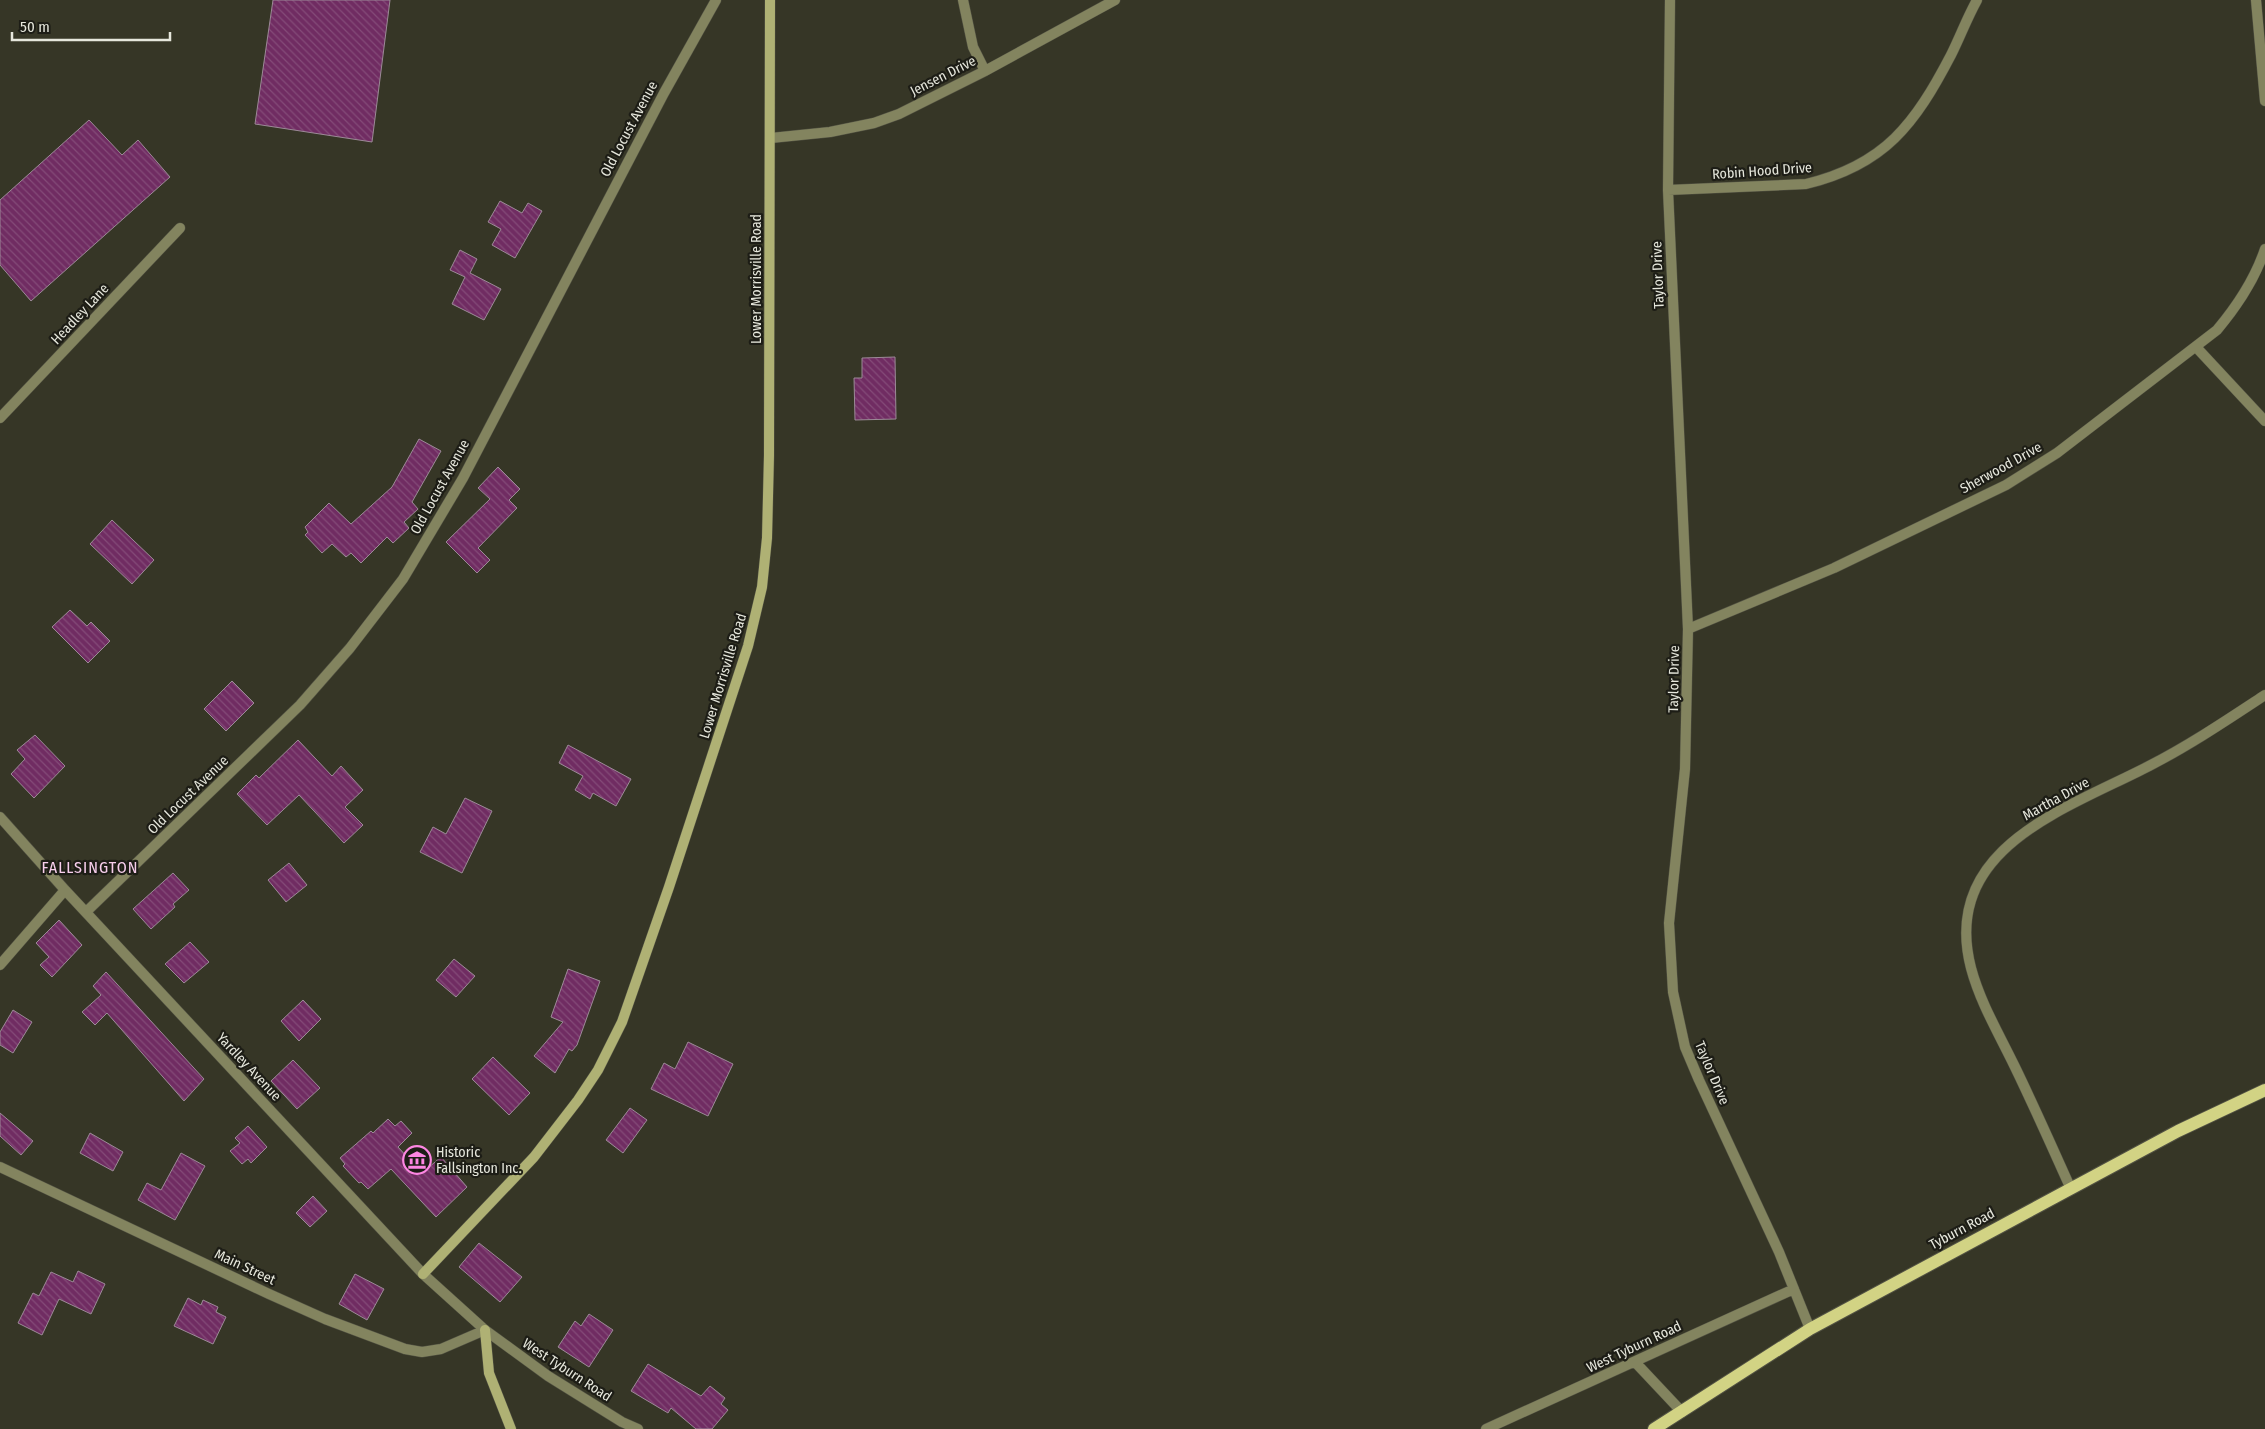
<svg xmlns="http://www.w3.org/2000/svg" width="2265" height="1429" viewBox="0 0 2265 1429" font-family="'Fira Sans Condensed',sans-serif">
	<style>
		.building { fill: url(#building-back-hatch); stroke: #9c8a97 }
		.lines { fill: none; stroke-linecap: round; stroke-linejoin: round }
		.street-casing { stroke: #525243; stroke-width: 11 }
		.secondary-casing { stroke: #525243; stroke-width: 11 }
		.primary-casing { stroke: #525243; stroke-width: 14 }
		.street { stroke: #83845f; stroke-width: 10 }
		.secondary { stroke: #afb174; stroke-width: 10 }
		.primary { stroke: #d2d384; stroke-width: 12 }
		.labels { text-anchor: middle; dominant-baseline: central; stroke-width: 4.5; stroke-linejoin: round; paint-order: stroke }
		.street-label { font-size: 14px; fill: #e6e7dc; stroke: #1d1d16 }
		.poi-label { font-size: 14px; fill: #e6e7dc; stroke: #1d1d16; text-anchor: start }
		.quarter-label { font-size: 16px; letter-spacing: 1px; fill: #f7ceec; stroke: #1d1d16 }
	</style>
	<defs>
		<pattern id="building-back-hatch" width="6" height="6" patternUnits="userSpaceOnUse" patternTransform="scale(1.25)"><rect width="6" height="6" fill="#702c62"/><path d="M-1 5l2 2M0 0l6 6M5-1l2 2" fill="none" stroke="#844b78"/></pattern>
	</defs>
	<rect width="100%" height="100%" fill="#363626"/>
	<!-- building -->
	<path class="building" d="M 273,0 L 390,0 L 372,142 L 255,124 Z
		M 89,120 L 122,155 L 138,140 L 170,177 L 31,301 L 0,265 L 0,200 Z
		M 500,201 L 522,213 L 528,203 L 542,211 L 515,258 L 492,245 L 501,229 L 488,222 Z
		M 460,250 L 477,259 L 470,273 L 501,289 L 484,320 L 452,304 L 465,277 L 450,270 Z
		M 895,357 L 896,419 L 855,420 L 854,378 L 862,378 L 862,358 Z
		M 419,439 L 441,451 L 412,502 L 418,509 L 404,522 L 409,528 L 393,543 L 387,537 L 361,563 L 351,553 L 346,557 L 332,544 L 322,553 L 305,535 L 308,532 L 305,527 L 329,503 L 351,524 L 392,487 Z
		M 498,467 L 520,489 L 509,500 L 517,508 L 478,548 L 490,560 L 477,573 L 446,542 L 490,499 L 478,488 Z
		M 112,520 L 154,560 L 132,584 L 90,544 Z
		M 70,610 L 87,626 L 91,622 L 110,641 L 88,663 L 52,627 Z
		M 232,681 L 254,703 L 226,731 L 204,709 Z
		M 35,735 L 65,766 L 34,798 L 11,774 L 25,759 L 17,750 Z
		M 298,740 L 332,776 L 341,766 L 363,790 L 345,807 L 363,825 L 344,843 L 299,795 L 267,825 L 237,794 L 256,775 L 259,778 Z
		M 568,745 L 631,779 L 616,806 L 593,793 L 590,799 L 575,790 L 583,776 L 559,763 Z
		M 465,798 L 492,811 L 462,873 L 420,852 L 433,827 L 446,834 Z
		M 289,863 L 307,885 L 286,902 L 268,880 Z
		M 173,873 L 189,890 L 173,904 L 175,907 L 151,929 L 133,909 Z
		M 59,920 L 82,945 L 52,977 L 40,965 L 49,957 L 36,943 Z
		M 190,942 L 209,962 L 184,983 L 165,964 Z
		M 454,959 L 475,976 L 456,997 L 436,980 Z
		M 568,969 L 600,981 L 577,1045 L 572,1051 L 569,1049 L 555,1073 L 534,1056 L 563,1022 L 551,1017 Z
		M 106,972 L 204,1079 L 184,1101 L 107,1013 L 95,1025 L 82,1012 L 101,995 L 93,986 Z
		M 303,1000 L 321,1019 L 299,1041 L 281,1021 Z
		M 13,1010 L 32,1022 L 13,1053 L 0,1045 L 0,1032 Z
		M 688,1042 L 733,1064 L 708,1116 L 651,1089 L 664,1063 L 675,1069 Z
		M 493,1057 L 530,1093 L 509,1115 L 472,1079 Z
		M 293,1060 L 320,1088 L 297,1109 L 271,1081 Z
		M 630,1108 L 647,1120 L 623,1153 L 606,1140 Z
		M 0,1113 L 33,1141 L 21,1155 L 0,1136 Z
		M 388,1119 L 395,1126 L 401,1121 L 412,1133 L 398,1147 L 422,1173 L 441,1157 L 467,1187 L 436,1217 L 391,1169 L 368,1189 L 361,1182 L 359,1183 L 343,1166 L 345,1164 L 340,1158 L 371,1131 L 373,1133 Z
		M 248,1126 L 267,1147 L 251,1163 L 248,1159 L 242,1164 L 230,1151 L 240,1143 L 235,1138 Z
		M 90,1133 L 123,1152 L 113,1171 L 80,1153 Z
		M 181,1153 L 205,1166 L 175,1220 L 138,1200 L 147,1183 L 161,1190 Z
		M 313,1196 L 327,1211 L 310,1227 L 296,1213 Z
		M 479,1243 L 522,1277 L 500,1302 L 459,1267 Z
		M 78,1271 L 105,1284 L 91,1314 L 59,1299 L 42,1335 L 18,1323 L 33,1293 L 39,1296 L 51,1272 L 73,1282 Z
		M 355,1274 L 384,1289 L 367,1320 L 339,1304 Z
		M 188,1298 L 201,1305 L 203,1300 L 218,1307 L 216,1312 L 226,1317 L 213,1344 L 174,1326 Z
		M 589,1314 L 613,1330 L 589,1367 L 558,1347 L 575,1321 L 581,1326 Z
		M 648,1364 L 701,1396 L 710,1386 L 725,1398 L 721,1404 L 728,1410 L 712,1429 L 696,1429 L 671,1408 L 668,1413 L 631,1391 Z"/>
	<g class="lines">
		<defs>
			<path id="street" d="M 963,0 L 973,47 L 985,71
				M 1670,0 L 1668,190 L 1688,629 L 1685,769 L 1669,923 L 1673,992 L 1685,1047 L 1699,1080 L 1779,1252 L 1810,1329
				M 2256,0 L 2265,101
				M 771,138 L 830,132 L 874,123 L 899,114 L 985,71 L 1115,0
				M 1668,190 L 1806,184 C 1885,165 1915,124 1951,55 C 1960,37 1967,18 1977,0
				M 2196,347 L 2265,421
				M 0,418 L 180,228
				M 1688,629 L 1834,568 L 2006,485 L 2057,453 L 2217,330 C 2238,305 2255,279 2265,249
				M 0,817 L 65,890 L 423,1274 L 485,1330 L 548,1376 L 622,1422 L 638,1429
				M 86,912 L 300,705 L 350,648 L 403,579 L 463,478 L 664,93 L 716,0
				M 0,965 L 65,890
				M 0,1167 L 269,1294 L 325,1319 L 405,1349 L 422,1352 L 441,1349 L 485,1330
				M 2071,1189 C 2052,1147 2034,1106 2014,1065 C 1999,1034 1980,1002 1971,968 C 1940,848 2066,809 2149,766 C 2190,745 2227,720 2265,695
				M 1635,1362 L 1682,1412
				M 1486,1429 L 1794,1289"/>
			<path id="secondary" d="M 423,1274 L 534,1157 L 578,1100 L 598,1070 L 622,1022 L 669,887 L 748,646 L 762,587 L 767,538 L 769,455 L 770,0
				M 485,1330 L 489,1373 L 511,1429"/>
			<path id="primary" d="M 1654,1429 L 1810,1329 L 2178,1131 L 2265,1090"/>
		</defs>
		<!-- street casing -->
		<use href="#street" class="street-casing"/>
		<!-- secondary casing -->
		<use href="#secondary" class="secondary-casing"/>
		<!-- primary casing -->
		<use href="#primary" class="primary-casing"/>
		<!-- street -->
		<use href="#street" class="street"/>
		<!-- secondary -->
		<use href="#secondary" class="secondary"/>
		<!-- primary -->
		<use href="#primary" class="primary"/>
	</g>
	<!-- icons -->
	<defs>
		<symbol id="museum-ring" viewBox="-11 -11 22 22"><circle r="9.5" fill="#1d1d16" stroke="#fd86e2" stroke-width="1.5"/><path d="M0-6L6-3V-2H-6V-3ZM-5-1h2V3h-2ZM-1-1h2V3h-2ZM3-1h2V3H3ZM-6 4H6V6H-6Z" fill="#fd86e2"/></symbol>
	</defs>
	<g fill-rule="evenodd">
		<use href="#museum-ring" x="401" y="1144" width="32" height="32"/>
	</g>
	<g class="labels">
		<!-- street labels -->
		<g class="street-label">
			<text transform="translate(943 76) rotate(-27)">Jensen Drive</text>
			<text transform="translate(629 129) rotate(-62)">Old Locust Avenue</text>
			<text transform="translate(1762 171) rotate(-4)">Robin Hood Drive</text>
			<text transform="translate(1658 275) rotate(-92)">Taylor Drive</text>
			<text transform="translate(756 279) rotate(-90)">Lower Morrisville Road</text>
			<text transform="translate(80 314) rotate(-47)">Headley Lane</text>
			<text transform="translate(2001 468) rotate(-29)">Sherwood Drive</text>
			<text transform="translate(440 487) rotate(-61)">Old Locust Avenue</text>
			<text transform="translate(723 676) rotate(-73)">Lower Morrisville Road</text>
			<text transform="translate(1674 679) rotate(-89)">Taylor Drive</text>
			<text transform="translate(188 795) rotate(-44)">Old Locust Avenue</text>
			<text transform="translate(2056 799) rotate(-29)">Martha Drive</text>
			<text transform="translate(249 1067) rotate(47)">Yardley Avenue</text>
			<text transform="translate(1712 1073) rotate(67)">Taylor Drive</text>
			<text transform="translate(1962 1229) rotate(-28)">Tyburn Road</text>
			<text transform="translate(245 1267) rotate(25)">Main Street</text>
			<text transform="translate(1634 1347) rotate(-25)">West Tyburn Road</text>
			<text transform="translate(567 1370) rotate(33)">West Tyburn Road</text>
		</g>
		<!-- poi labels -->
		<g class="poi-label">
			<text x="436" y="1152">Historic<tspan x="436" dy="16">Fallsington Inc.</tspan></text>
		</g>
		<!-- quarter labels -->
		<g class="quarter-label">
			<text x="90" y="867">FALLSINGTON</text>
		</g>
	</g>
	<!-- scale -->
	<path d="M12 32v8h158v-8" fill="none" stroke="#e6e7dc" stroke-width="2.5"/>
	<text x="20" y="32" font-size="15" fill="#e6e7dc" stroke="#1d1d16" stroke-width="4" paint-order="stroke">50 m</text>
</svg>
